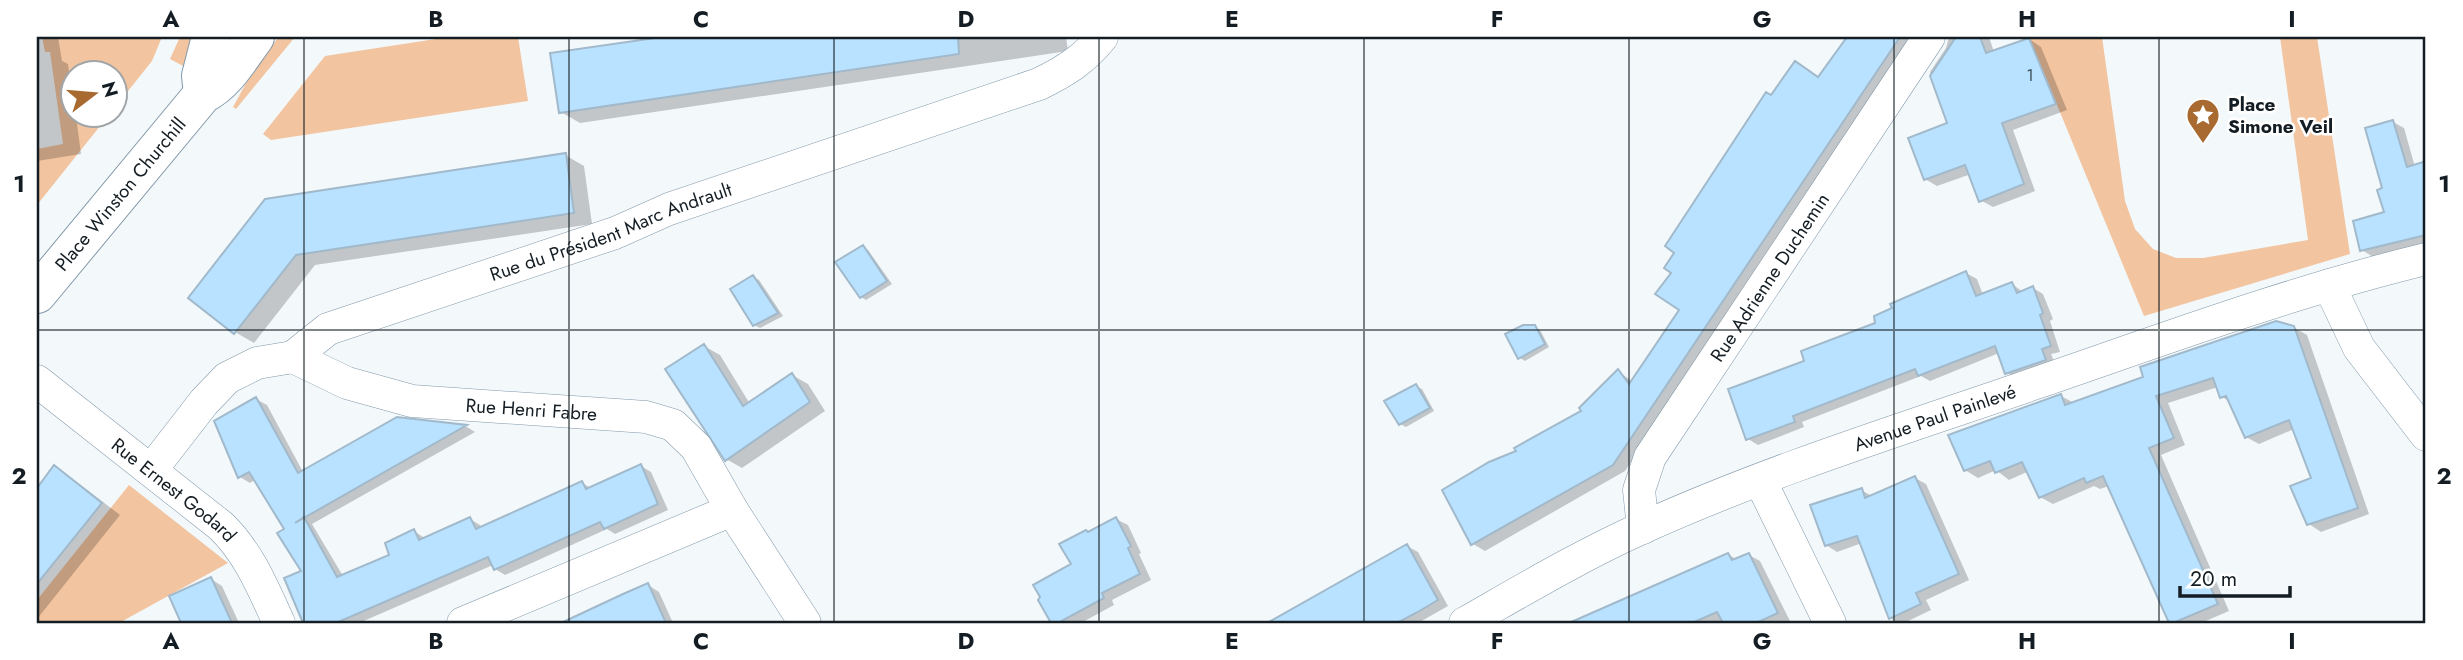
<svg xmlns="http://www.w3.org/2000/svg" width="2463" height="660" viewBox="0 0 2463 660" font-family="Jost,sans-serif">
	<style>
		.green { fill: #f2c49f }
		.shadow { fill: #0003 }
		.building { fill: #b8e2ff; stroke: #a1b9ca; stroke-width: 2 }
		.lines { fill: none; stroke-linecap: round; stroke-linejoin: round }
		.minor-casing { stroke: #8299aa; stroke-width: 33 }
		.primary-casing { stroke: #8299aa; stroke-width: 40 }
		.minor { stroke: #fff; stroke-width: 32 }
		.primary { stroke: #fff; stroke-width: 38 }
		.grid { fill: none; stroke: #141d23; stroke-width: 2; stroke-opacity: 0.55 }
		.labels { text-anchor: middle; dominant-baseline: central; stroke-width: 5; stroke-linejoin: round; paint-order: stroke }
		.number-label { font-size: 16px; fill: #3d4e5a }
		.poi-label { font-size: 19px; font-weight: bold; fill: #141d23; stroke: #fff; text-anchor: start }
		.street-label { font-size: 19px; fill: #141d23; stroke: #fff }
		.neatline { fill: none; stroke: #141d23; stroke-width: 2.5 }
		.grid-label { font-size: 23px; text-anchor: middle; font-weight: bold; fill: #141d23 }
	</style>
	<rect width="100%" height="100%" fill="#f3f8fb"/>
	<!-- green -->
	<path class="green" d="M 42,37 L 162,37 L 152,61 L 116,106 L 116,74 L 74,74 L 74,116 L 108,116 L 37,205 L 37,149 L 63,144 L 50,52 L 45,52 Z
		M 180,37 L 196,37 L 187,68 L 170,59 Z
		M 279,37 L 295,37 L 236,109 L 233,107 L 258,61 Z
		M 449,37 L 518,37 L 528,101 L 271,140 L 263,134 L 325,56 Z
		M 2029,37 L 2102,37 L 2125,201 L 2135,229 L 2153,249 L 2176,258 L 2203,258 L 2308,240 L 2280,37 L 2317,37 L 2350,254 L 2144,316 Z
		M 129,485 L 228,563 L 119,623 L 37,623 L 37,600 Z"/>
	<!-- shadow -->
	<path class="shadow" d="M 37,37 L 58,37 L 62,61 L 68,64 L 74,116 L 76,116 L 81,154 L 37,161 Z
		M 674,37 L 1066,37 L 1068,51 L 580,123 L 561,112 L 552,55 Z
		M 1849,37 L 1916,37 L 1625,471 L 1485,551 L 1473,544 L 1444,491 L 1518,452 L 1583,412 L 1618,371 L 1633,382 L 1681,310 L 1674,272 L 1771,97 L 1820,78 Z
		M 1949,37 L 1989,37 L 1994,52 L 2029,39 L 2041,47 L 2067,110 L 2013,130 L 2035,191 L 1993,207 L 1980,200 L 1971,174 L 1937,186 L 1925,179 L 1950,124 L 1930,72 L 1946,48 Z
		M 2393,122 L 2404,128 L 2415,167 L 2426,163 L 2426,243 L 2373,257 L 2362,250 L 2386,213 L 2384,189 Z
		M 565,155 L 584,166 L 592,224 L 315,265 L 254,343 L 235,332 L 266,200 Z
		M 863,247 L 868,250 L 892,284 L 866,300 L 861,297 Z
		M 1966,273 L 1977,279 L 1983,295 L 2012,284 L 2023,292 L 2033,288 L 2043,294 L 2053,319 L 2050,321 L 2060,352 L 2051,354 L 2056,366 L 2017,379 L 2007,373 L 1999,353 L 1930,381 L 1921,376 L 1802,422 L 1804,427 L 1758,445 L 1748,439 L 1806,362 Z
		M 753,277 L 759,280 L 783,316 L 760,328 L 754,325 Z
		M 1534,327 L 1540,330 L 1549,347 L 1525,361 L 1520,358 Z
		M 2293,327 L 2307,335 L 2369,514 L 2321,532 L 2309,524 L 2313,479 L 2294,429 L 2259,444 L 2246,437 L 2231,402 L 2222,397 L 2218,387 L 2168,403 L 2185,445 L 2161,455 L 2229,611 L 2201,623 L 2171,623 L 2109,486 L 2100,489 L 2094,486 L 2053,504 L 2040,497 L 2027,472 L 2009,480 L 1996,470 L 1978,478 L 1965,470 L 2061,396 L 2074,403 Z
		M 704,346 L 720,355 L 750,404 L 792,375 L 808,384 L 825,411 L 742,468 L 726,459 Z
		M 1416,386 L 1422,389 L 1434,411 L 1406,427 L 1400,424 Z
		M 256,399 L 267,405 L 303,472 L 397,419 L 467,427 L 475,432 L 312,524 L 343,576 L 391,556 L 414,531 L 426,539 L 470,519 L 480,525 L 482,528 L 582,483 L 591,488 L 641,466 L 651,472 L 668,510 L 615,534 L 607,529 L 505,575 L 495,569 L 493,565 L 359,623 L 305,623 L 286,579 L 304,572 L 286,529 L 256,479 L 250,483 L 240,477 Z
		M 55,468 L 73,479 L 120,515 L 37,619 L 37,490 Z
		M 1915,478 L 1926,484 L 1969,580 L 1926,600 L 1931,610 L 1904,623 L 1899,623 L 1890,618 L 1862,543 L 1837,552 L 1826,545 L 1861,490 L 1872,496 Z
		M 1116,519 L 1128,525 L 1141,553 L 1139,554 L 1151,580 L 1112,600 L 1114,605 L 1081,623 L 1053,623 L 1040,600 L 1074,565 L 1089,533 Z
		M 1407,546 L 1418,552 L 1448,606 L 1418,623 L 1313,623 L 1303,605 Z
		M 1728,554 L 1737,560 L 1749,555 L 1760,561 L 1791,623 L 1724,623 L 1723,620 L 1716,623 L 1601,623 Z
		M 211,579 L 222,586 L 239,623 L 182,623 L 171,596 Z
		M 648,585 L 659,592 L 673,623 L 564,623 Z"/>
	<!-- building -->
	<path class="building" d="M 662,37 L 958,37 L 959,54 L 559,113 L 550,53 Z
		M 1847,37 L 1900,37 L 1613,465 L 1471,545 L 1442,490 L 1489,462 L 1516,451 L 1514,448 L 1581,411 L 1579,408 L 1618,369 L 1629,384 L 1679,310 L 1655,294 L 1671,273 L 1664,268 L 1674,253 L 1665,246 L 1766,92 L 1771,95 L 1795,61 L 1818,77 Z
		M 1956,37 L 1980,37 L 1986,53 L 2029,38 L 2056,104 L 2002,123 L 2024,184 L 1979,202 L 1965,165 L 1924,180 L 1908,138 L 1947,123 L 1930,76 Z
		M 2393,120 L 2407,167 L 2426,161 L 2426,235 L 2360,251 L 2353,221 L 2384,212 L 2377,190 L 2382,188 L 2365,128 Z
		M 566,153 L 574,213 L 296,255 L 234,334 L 188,298 L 265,199 Z
		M 863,245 L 887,281 L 860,298 L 835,262 Z
		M 1966,271 L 1976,296 L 2012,282 L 2017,293 L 2033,286 L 2043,313 L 2040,315 L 2051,346 L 2042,349 L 2046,360 L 2005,374 L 1995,346 L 1918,376 L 1915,369 L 1793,416 L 1795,422 L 1746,440 L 1728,389 L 1804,361 L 1801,351 L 1875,323 L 1874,316 L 1892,308 L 1890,304 Z
		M 753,275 L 778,313 L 753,326 L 730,289 Z
		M 2276,321 L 2294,326 L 2358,508 L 2307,525 L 2290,486 L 2311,478 L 2289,420 L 2245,438 L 2226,396 L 2220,398 L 2213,378 L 2156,396 L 2174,438 L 2149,448 L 2218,604 L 2173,623 L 2169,623 L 2103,476 L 2086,483 L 2084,478 L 2039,498 L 2022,462 L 1995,473 L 1990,461 L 1964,471 L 1948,435 L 2061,394 L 2065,405 L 2143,377 L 2140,367 Z
		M 1523,325 L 1535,325 L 1545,344 L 1518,359 L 1505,334 Z
		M 704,344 L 743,406 L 792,373 L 810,402 L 725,461 L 665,369 Z
		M 1416,384 L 1430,408 L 1399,425 L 1384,401 Z
		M 256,397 L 298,473 L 397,417 L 467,425 L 295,523 L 304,517 L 337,577 L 389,555 L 385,543 L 414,529 L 419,540 L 470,517 L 476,529 L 582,481 L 586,489 L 641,464 L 658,504 L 604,529 L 600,522 L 494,570 L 488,557 L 336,623 L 303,623 L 284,578 L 301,571 L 277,533 L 284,529 L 249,472 L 238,478 L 214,421 Z
		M 54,465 L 102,503 L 37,584 L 37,488 Z
		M 1915,476 L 1959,574 L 1916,593 L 1921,604 L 1889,619 L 1857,536 L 1825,546 L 1810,505 L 1862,488 L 1865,498 Z
		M 1116,517 L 1131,546 L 1128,548 L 1140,574 L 1102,593 L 1104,598 L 1058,623 L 1051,623 L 1038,600 L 1040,597 L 1033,585 L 1071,564 L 1059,544 L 1086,530 L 1088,532 Z
		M 1407,544 L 1438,600 L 1416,613 L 1397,623 L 1267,623 Z
		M 1728,553 L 1732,560 L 1749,553 L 1778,613 L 1756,623 L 1723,623 L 1717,612 L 1692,623 L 1569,623 Z
		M 211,577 L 232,623 L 181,623 L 169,596 Z
		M 648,583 L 666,623 L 561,623 L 623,594 Z"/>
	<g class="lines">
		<defs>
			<g id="minor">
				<path d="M 2329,285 L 2359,348 L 2426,435"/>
				<path id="s1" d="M 293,357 L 347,383 L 412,401 L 646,417 L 673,425 L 696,447 L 732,510 L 805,623"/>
				<path id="s2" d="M 37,381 L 221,526 C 249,553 263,588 279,623"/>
				<path id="s3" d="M 152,469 L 204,402 L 227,378 L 257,363 L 293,357 L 328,329 L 615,233 L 669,209 L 1039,84 C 1064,72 1085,59 1102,37"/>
				<path d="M 1760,480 L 1830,623"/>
				<path id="s4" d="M 1643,528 L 1639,490 L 1650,457 L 1929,37"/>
				<path d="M 463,623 L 732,510"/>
				<path id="s5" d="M 1465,623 C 1523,590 1580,556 1642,528 C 1770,470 1906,428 2039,382 C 2167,338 2294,291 2426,259"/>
			</g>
			<g id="primary">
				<path d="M 203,94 L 201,76 L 211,37"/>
				<path id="s6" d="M 37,294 L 203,94 C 226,83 240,57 255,37"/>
			</g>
		</defs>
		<!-- minor casing -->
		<use href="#minor" class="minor-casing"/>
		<!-- primary casing -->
		<use href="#primary" class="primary-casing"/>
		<!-- minor -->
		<use href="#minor" class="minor"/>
		<!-- primary -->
		<use href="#primary" class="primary"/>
	</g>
	<!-- grid -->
	<path class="grid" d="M 304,37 L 304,623M 569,37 L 569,623M 834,37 L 834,623M 1099,37 L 1099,623M 1364,37 L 1364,623M 1629,37 L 1629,623M 1894,37 L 1894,623M 2159,37 L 2159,623M 37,330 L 2426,330"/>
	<!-- icons -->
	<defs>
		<symbol id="sight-pin" viewBox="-11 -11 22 30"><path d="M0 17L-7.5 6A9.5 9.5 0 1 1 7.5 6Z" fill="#a86a30" stroke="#fff"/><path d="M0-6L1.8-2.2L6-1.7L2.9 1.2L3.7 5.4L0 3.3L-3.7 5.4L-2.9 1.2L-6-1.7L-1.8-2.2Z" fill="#fff"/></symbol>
	</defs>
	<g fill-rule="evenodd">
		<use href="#sight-pin" x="2184" y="96" width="38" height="52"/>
	</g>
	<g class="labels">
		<!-- number labels -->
		<g class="number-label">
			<text x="2030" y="75">1</text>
		</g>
		<!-- poi labels -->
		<g class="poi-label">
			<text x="2228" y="104">Place<tspan x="2228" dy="22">Simone Veil</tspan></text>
		</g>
		<!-- street labels -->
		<g class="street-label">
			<text stroke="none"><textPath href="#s6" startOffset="130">Place Winston Churchill</textPath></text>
			<text stroke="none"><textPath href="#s3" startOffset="532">Rue du Président Marc Andrault</textPath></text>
			<text stroke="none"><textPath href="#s4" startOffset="289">Rue Adrienne Duchemin</textPath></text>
			<text stroke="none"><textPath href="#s1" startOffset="247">Rue Henri Fabre</textPath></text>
			<text stroke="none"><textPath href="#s5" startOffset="514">Avenue Paul Painlevé</textPath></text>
			<text stroke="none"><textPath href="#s2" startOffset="175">Rue Ernest Godard</textPath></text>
		</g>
	</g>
	<!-- border -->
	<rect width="2463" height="660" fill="none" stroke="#ffffff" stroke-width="77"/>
	<!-- north arrow -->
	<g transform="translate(94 94) rotate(74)"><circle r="33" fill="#ffffff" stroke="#a1a5a7" stroke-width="2"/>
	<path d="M0-5L12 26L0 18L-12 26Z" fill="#a86a30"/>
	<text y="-10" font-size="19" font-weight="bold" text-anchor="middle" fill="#141d23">N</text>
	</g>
	<!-- scale -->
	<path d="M2180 586v10h110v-10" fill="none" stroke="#141d23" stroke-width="3.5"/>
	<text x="2190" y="586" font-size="21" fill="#141d23" stroke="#ffffff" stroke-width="5" paint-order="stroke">20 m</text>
	<rect x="38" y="38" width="2386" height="584" class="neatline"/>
	<g class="grid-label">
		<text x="171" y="27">A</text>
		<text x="436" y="27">B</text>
		<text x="701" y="27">C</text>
		<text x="966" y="27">D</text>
		<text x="1232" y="27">E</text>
		<text x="1497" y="27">F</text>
		<text x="1762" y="27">G</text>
		<text x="2027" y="27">H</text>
		<text x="2292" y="27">I</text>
		<text x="19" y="192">1</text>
		<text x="2444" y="192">1</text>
		<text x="19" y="484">2</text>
		<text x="2444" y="484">2</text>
		<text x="171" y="649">A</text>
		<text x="436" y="649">B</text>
		<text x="701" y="649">C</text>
		<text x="966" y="649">D</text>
		<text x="1232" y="649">E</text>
		<text x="1497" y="649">F</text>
		<text x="1762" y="649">G</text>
		<text x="2027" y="649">H</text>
		<text x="2292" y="649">I</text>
	</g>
</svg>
